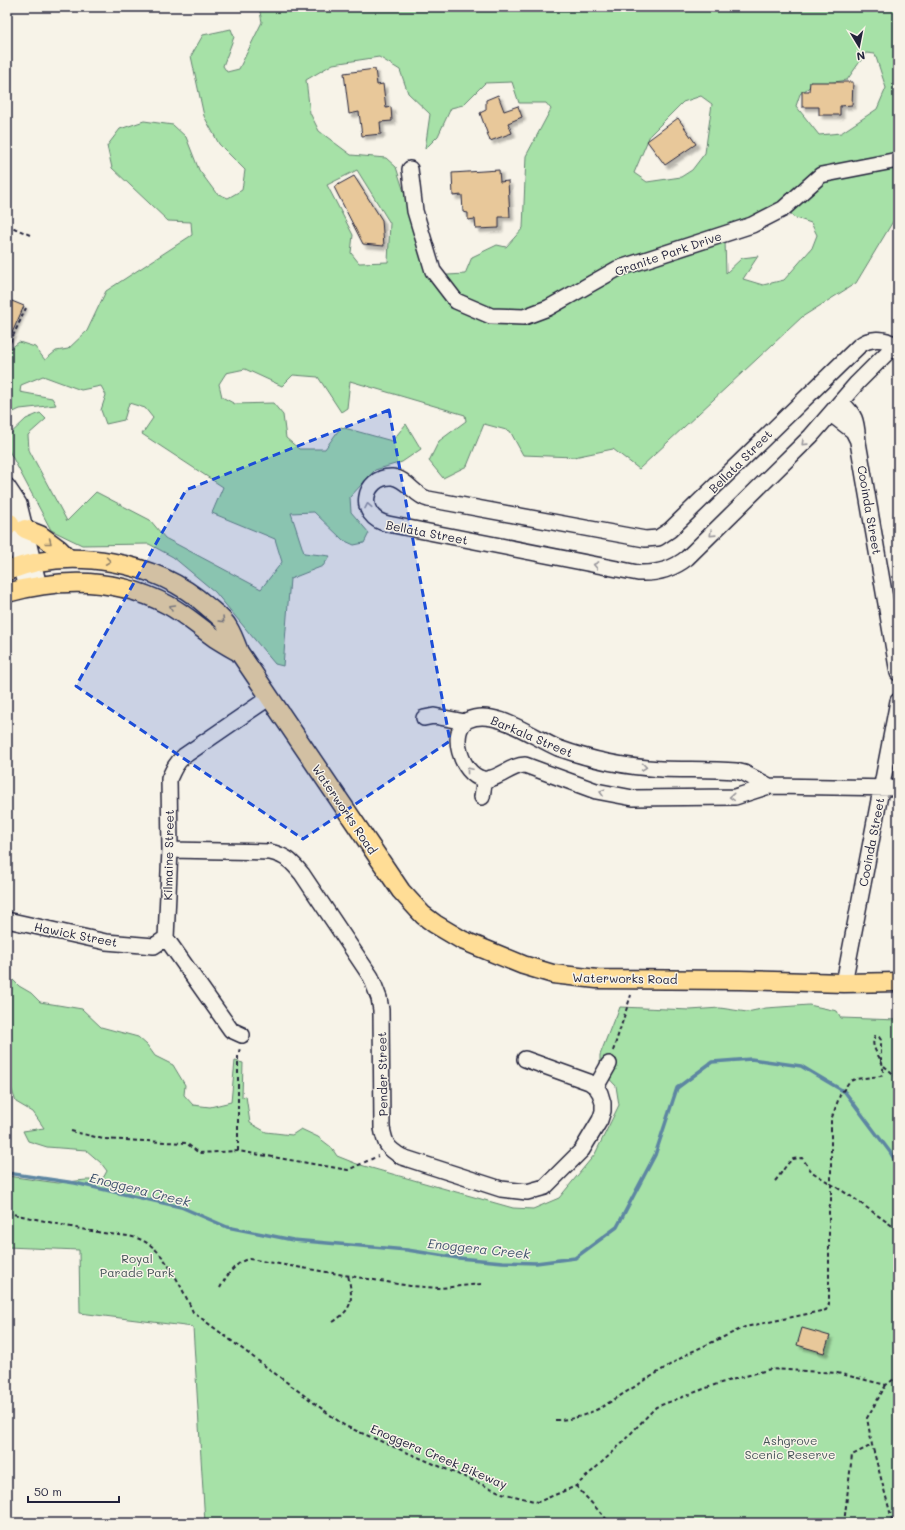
<svg xmlns="http://www.w3.org/2000/svg" width="905" height="1530" viewBox="0 0 905 1530" font-family="Mali,sans-serif">
	<style>
		.green { fill: #a6e1a7; stroke: #648271; fill-rule: evenodd }
		.lines { fill: none; stroke-linecap: round; stroke-linejoin: round }
		.stream { stroke: #5d86a2; stroke-width: 3.5 }
		.building { fill: #e8c89a; stroke: #22223b; filter: url(#shadow) }
		.minor-casing { stroke: #22223b; stroke-width: 18 }
		.major-casing { stroke: #22223b; stroke-width: 21 }
		.path { stroke: #22223b; stroke-width: 2; stroke-dasharray: 4 3; stroke-linecap: butt }
		.minor { stroke: #f7f3e8; stroke-width: 15 }
		.major { stroke: #ffdd96; stroke-width: 18 }
		.oneway { stroke: #97959a }
		.oneway2 { stroke: #908068 }
		.marked { fill: #1d4ed8; fill-opacity: 0.2; stroke: #1d4ed8; stroke-width: 3; stroke-dasharray: 8 5; stroke-linejoin: round }
		.labels { text-anchor: middle; dominant-baseline: central; stroke-width: 3; stroke-linejoin: round; paint-order: stroke }
		.street-label { font-size: 12px; fill: #22223b; stroke: #f7f3e8 }
		.park-label { font-size: 12px; fill: #435256; stroke: #f7f3e8 }
		.water-label { font-size: 13px; font-style: italic; fill: #40546e; stroke: #f7f3e8 }
	</style>
	<defs>
		<filter id="shadow"><feDropShadow dx="3.5" dy="3.5" stdDeviation="1" flood-color="#0004"/></filter>
	</defs>
	<rect width="100%" height="100%" fill="#f7f3e8"/>
	<filter id="ink" filterUnits="userSpaceOnUse"><feTurbulence type="fractalNoise" baseFrequency=".025" numOctaves="2"/><feDisplacementMap in="SourceGraphic" scale="8" xChannelSelector="R" yChannelSelector="G"/><feConvolveMatrix kernelMatrix="1 2 1 2 8 2 1 2 1" color-interpolation-filters="sRGB"/></filter>
	<g filter="url(#ink)">
		<!-- green -->
		<path class="green" d="M 259,7 L 898,7 L 898,213 L 856,283 L 802,317 L 639,469 L 613,449 L 574,457 L 523,455 L 510,431 L 484,424 L 467,466 L 443,478 L 429,461 L 439,441 L 466,421 L 465,415 L 350,381 L 347,408 L 341,412 L 318,377 L 293,375 L 282,386 L 245,369 L 226,373 L 219,384 L 222,397 L 235,404 L 273,403 L 283,415 L 286,438 L 299,449 L 325,449 L 341,427 L 392,441 L 406,424 L 421,449 L 402,462 L 375,470 L 350,497 L 351,512 L 369,533 L 364,543 L 354,545 L 343,540 L 314,512 L 291,513 L 304,553 L 330,556 L 323,566 L 290,579 L 283,666 L 275,664 L 215,592 L 173,557 L 149,544 L 82,545 L 51,530 L 7,447 L 7,437 L 26,419 L 40,413 L 46,419 L 28,435 L 29,450 L 67,521 L 96,492 L 150,520 L 165,538 L 261,589 L 282,562 L 275,539 L 212,513 L 223,487 L 142,434 L 153,418 L 145,408 L 129,403 L 124,420 L 106,424 L 101,410 L 106,395 L 101,386 L 81,390 L 43,376 L 21,385 L 20,392 L 52,398 L 56,405 L 20,409 L 7,415 L 7,351 L 19,342 L 35,347 L 45,360 L 56,351 L 68,349 L 87,331 L 106,291 L 192,235 L 191,222 L 168,221 L 112,168 L 107,146 L 120,129 L 144,121 L 173,125 L 186,137 L 199,170 L 216,193 L 228,198 L 242,190 L 245,170 L 219,144 L 204,116 L 191,56 L 203,35 L 231,29 L 234,37 L 223,66 L 227,72 L 239,69 L 262,22 ZM 866,53 L 875,54 L 886,88 L 877,109 L 841,133 L 819,135 L 796,106 L 800,94 L 811,86 L 847,80 ZM 379,57 L 400,70 L 408,93 L 430,114 L 425,149 L 438,136 L 451,108 L 463,105 L 485,83 L 512,82 L 519,103 L 546,103 L 551,109 L 526,156 L 523,228 L 506,247 L 497,245 L 472,257 L 465,274 L 431,276 L 396,167 L 386,158 L 351,155 L 319,131 L 310,113 L 306,80 L 333,64 ZM 701,96 L 712,104 L 705,153 L 692,170 L 681,177 L 647,182 L 634,173 L 650,135 L 683,102 ZM 357,170 L 390,223 L 388,262 L 359,263 L 351,253 L 353,235 L 327,185 ZM 789,209 L 793,217 L 811,223 L 817,235 L 812,248 L 784,280 L 763,285 L 743,279 L 758,256 L 742,258 L 726,273 L 725,241 Z
			M 7,974 L 19,986 L 31,993 L 40,1002 L 82,1009 L 101,1027 L 138,1037 L 147,1045 L 155,1056 L 173,1065 L 185,1085 L 184,1095 L 193,1105 L 210,1107 L 231,1102 L 235,1061 L 243,1063 L 242,1097 L 246,1096 L 250,1123 L 266,1132 L 292,1135 L 301,1129 L 318,1137 L 331,1147 L 337,1156 L 357,1164 L 513,1208 L 533,1209 L 559,1198 L 595,1154 L 619,1105 L 616,1086 L 600,1069 L 600,1055 L 614,1019 L 616,1018 L 620,1007 L 690,1010 L 720,1008 L 747,1012 L 766,1008 L 809,1005 L 837,1011 L 841,1018 L 898,1020 L 898,1523 L 205,1523 L 193,1327 L 80,1313 L 79,1250 L 7,1247 L 7,1176 L 58,1183 L 86,1180 L 102,1180 L 107,1171 L 101,1163 L 86,1150 L 47,1147 L 28,1141 L 23,1131 L 44,1128 L 33,1112 L 16,1102 L 7,1076 Z"/>
		<g class="lines">
			<!-- stream -->
			<path class="stream" d="M 7,1173 L 75,1183 L 181,1207 L 227,1227 L 293,1240 L 407,1250 L 458,1258 L 503,1262 L 536,1263 L 575,1258 L 617,1227 L 655,1155 L 677,1088 L 712,1062 L 751,1059 L 801,1066 L 845,1092 L 890,1152 L 898,1166"/>
		</g>
		<!-- building -->
		<path class="building" d="M 375,69 L 377,85 L 383,84 L 386,108 L 391,107 L 392,121 L 380,122 L 381,134 L 362,136 L 359,112 L 349,114 L 344,73 Z
			M 810,82 L 853,82 L 852,105 L 840,106 L 840,115 L 819,115 L 819,107 L 802,107 L 802,91 L 809,91 Z
			M 498,95 L 504,111 L 518,106 L 522,117 L 508,123 L 512,133 L 490,141 L 480,113 L 486,110 L 486,100 Z
			M 678,118 L 696,144 L 665,165 L 647,141 Z
			M 499,170 L 500,182 L 508,181 L 510,217 L 499,217 L 499,228 L 476,229 L 475,219 L 468,220 L 468,213 L 463,212 L 462,195 L 453,196 L 452,173 Z
			M 354,176 L 382,220 L 384,246 L 363,244 L 334,187 Z
			M 7,299 L 24,306 L 7,344 Z
			M 802,1328 L 830,1336 L 824,1353 L 797,1345 Z"/>
		<g class="lines">
			<defs>
				<path id="minor" d="M 410,169 L 415,211 L 433,271 L 456,301 L 491,316 L 524,317 L 548,308 L 617,269 L 752,225 L 783,209 L 821,175 L 898,160
					M 894,345 C 884,337 869,338 859,346 L 670,530 L 658,538 L 645,539 L 428,499 C 415,496 406,478 392,477 C 363,476 355,517 388,524 L 638,573 C 657,574 673,569 687,558 L 811,436 L 857,383 L 898,342
					M 841,402 C 857,417 856,421 858,442 L 898,673
					M 831,414 L 853,431 L 858,441
					M 7,486 L 19,504 L 39,586
					M 7,511 L 27,588
					M 424,718 L 434,716 L 465,722
					M 769,786 L 744,773 L 736,771 C 711,769 686,770 661,769 C 625,767 591,760 558,748 C 534,738 494,707 468,720 C 448,730 461,775 483,779 C 498,781 510,765 525,765 L 596,791 L 633,798 L 735,797 L 769,786 L 898,788
					M 482,797 L 484,784 L 491,778
					M 170,850 L 270,852 C 287,856 292,862 302,874 L 371,977 L 379,998 L 381,1010 L 382,1128 C 385,1144 387,1148 402,1157 L 501,1189 L 527,1192 L 545,1187 L 582,1150 L 600,1120 L 603,1111 L 603,1103 L 600,1093 L 596,1087 L 609,1064
					M 7,920 L 106,942 L 154,946 L 166,938
					M 844,983 L 898,701
					M 242,1035 L 231,1030 L 166,938 L 170,850 L 169,779 C 173,770 176,763 184,756 L 270,697
					M 525,1059 L 589,1082 L 596,1087"/>
				<path id="major" d="M 7,527 L 10,523
					M 25,529 L 40,535 L 59,549 L 69,559
					M 7,571 C 71,546 156,561 207,606 C 214,612 224,619 228,627 C 233,635 236,644 239,652 L 401,891 L 423,915 L 435,924 L 462,940 L 523,965 L 553,974 L 597,979 L 740,980 L 844,983 L 898,982
					M 7,593 C 61,578 117,578 168,605 C 185,614 199,627 215,638 C 223,643 231,648 239,652"/>
			</defs>
			<!-- minor casing -->
			<use href="#minor" class="minor-casing"/>
			<!-- major casing -->
			<use href="#major" class="major-casing"/>
			<!-- path -->
			<path class="path" d="M 7,225 L 30,235
				M 7,349 L 26,308
				M 613,1051 L 631,995
				M 884,1066 L 898,1078
				M 71,1131 L 103,1139 L 186,1143 L 199,1153 L 238,1151 L 348,1170 L 378,1156
				M 238,1151 L 238,1056 L 240,1048
				M 775,1181 C 782,1173 785,1165 793,1159 L 802,1158 L 812,1172 L 852,1197 L 898,1230
				M 7,1213 C 39,1219 71,1228 103,1233 C 120,1236 136,1234 150,1245 C 168,1258 184,1292 193,1312 L 345,1426 L 502,1493 L 538,1502 L 576,1486 L 614,1451 L 656,1407 L 717,1384 L 771,1369 L 837,1373 L 886,1385 L 898,1376
				M 220,1288 C 225,1278 236,1261 249,1259 L 410,1286 L 441,1288 L 481,1284
				M 333,1322 C 354,1308 353,1299 348,1275
				M 886,1385 L 867,1418 L 872,1445 L 893,1523
				M 555,1420 C 573,1420 586,1415 602,1407 L 689,1353 L 745,1327 L 826,1310 L 829,1304 L 829,1208 L 831,1202 L 831,1120 L 840,1095 L 849,1082 L 855,1079 L 881,1076 C 890,1061 867,1051 875,1036 L 879,1037 L 881,1040 L 881,1062
				M 576,1486 L 610,1523
				M 844,1523 L 852,1455 L 872,1445"/>
			<!-- minor -->
			<use href="#minor" class="minor"/>
			<!-- major -->
			<use href="#major" class="major"/>
		</g>
		<!-- one-way arrows -->
		<defs><path id="oneway-chevron" d="M-2-3.5L2.5 0L-2 3.5" fill="none" stroke-width="1.6" stroke-linecap="round" stroke-linejoin="round"/></defs>
		<g class="oneway">
			<use href="#oneway-chevron" transform="translate(804 443) rotate(136)"/>
			<use href="#oneway-chevron" transform="translate(368 506) rotate(-101)"/>
			<use href="#oneway-chevron" transform="translate(712 534) rotate(136)"/>
			<use href="#oneway-chevron" transform="translate(596 565) rotate(-169)"/>
			<use href="#oneway-chevron" transform="translate(644 767) rotate(8)"/>
			<use href="#oneway-chevron" transform="translate(469 770) rotate(-130)"/>
			<use href="#oneway-chevron" transform="translate(602 792) rotate(-165)"/>
			<use href="#oneway-chevron" transform="translate(732 797) rotate(176)"/>
		</g>
		<g class="oneway2">
			<use href="#oneway-chevron" transform="translate(49 542) rotate(38)"/>
			<use href="#oneway-chevron" transform="translate(108 561) rotate(8)"/>
			<use href="#oneway-chevron" transform="translate(172 607) rotate(-150)"/>
			<use href="#oneway-chevron" transform="translate(222 620) rotate(45)"/>
		</g>
	</g>
	<!-- marked area -->
	<path class="marked" d="M 389,410 L 450,741 L 303,839 L 76,686 L 186,490 Z"/>
	<g class="labels">
		<!-- street labels -->
		<g class="street-label">
			<text transform="translate(668 253) rotate(-19)">Granite Park Drive</text>
			<text transform="translate(740 461) rotate(-45)">Bellata Street</text>
			<text transform="translate(870 510) rotate(80)">Cooinda Street</text>
			<text transform="translate(427 532) rotate(11)">Bellata Street</text>
			<text transform="translate(532 736) rotate(23)">Barkala Street</text>
			<text transform="translate(345 809) rotate(56)">Waterworks Road</text>
			<text transform="translate(871 842) rotate(-79)">Cooinda Street</text>
			<text transform="translate(168 855) rotate(-89)">Kilmaine Street</text>
			<text transform="translate(76 934) rotate(11)">Hawick Street</text>
			<text transform="translate(625 978) rotate(1)">Waterworks Road</text>
			<text transform="translate(382 1074) rotate(-91)">Pender Street</text>
			<text transform="translate(439 1456) rotate(23)">Enoggera Creek Bikeway</text>
		</g>
		<!-- park labels -->
		<g class="park-label">
			<text x="137" y="1258">Royal<tspan x="137" dy="14">Parade Park</tspan></text>
			<text x="790" y="1440">Ashgrove<tspan x="790" dy="14">Scenic Reserve</tspan></text>
		</g>
		<!-- water labels -->
		<g class="water-label">
			<text transform="translate(140 1189) rotate(14)">Enoggera Creek</text>
			<text transform="translate(479 1248) rotate(6)">Enoggera Creek</text>
		</g>
	</g>
	<!-- margin -->
	<rect width="905" height="1530" fill="none" stroke="#f7f3e8" stroke-width="24"/>
	<rect x="12" y="12" width="881" height="1506" fill="none" stroke="#22223b" stroke-width="1.5" filter="url(#ink)"/>
	<!-- north arrow -->
	<g transform="translate(859 46) rotate(170)" stroke="#f7f3e8" stroke-width="3" paint-order="stroke">
	<path d="M0-3L7 15L0 10L-7 15Z" fill="#22223b"/>
	<text y="-6" font-size="11" font-weight="bold" text-anchor="middle" fill="#22223b">N</text>
	</g>
	<!-- scale -->
	<path d="M28 1496v6h91v-6" fill="none" stroke="#22223b" stroke-width="2"/>
	<text x="34" y="1496" font-size="12" fill="#22223b" stroke="#f7f3e8" stroke-width="3" paint-order="stroke">50 m</text>
</svg>
